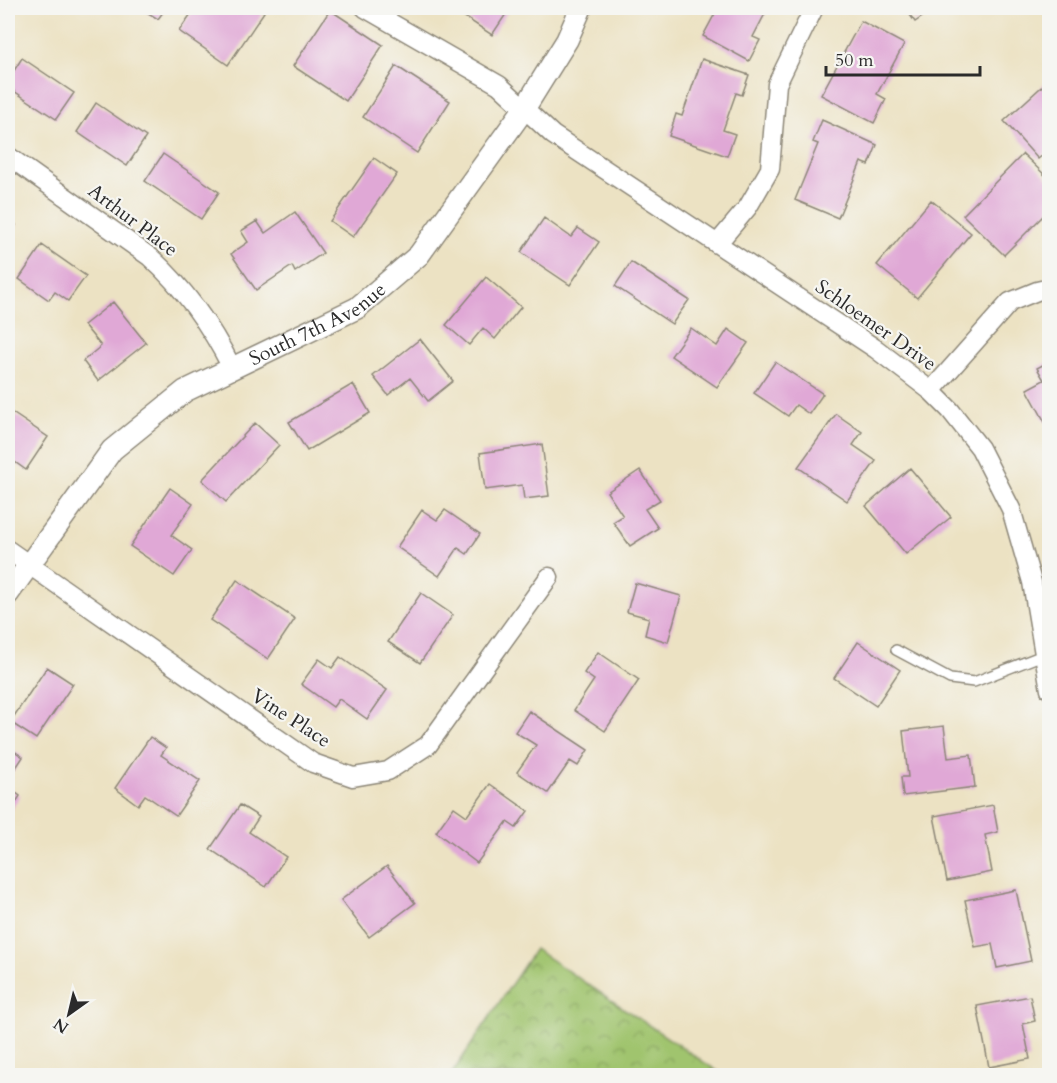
<svg xmlns="http://www.w3.org/2000/svg" width="1057" height="1083" viewBox="0 0 1057 1083" font-family="Cardo,serif">
	<style>
		.park { fill: url(#park-crowns); stroke: #66784c; stroke-width: 1.5 }
		.building { fill: #e0a8d6 }
		.lines { fill: none; stroke-linecap: round; stroke-linejoin: round }
		.service-casing { stroke: #8c8677; stroke-width: 12 }
		.minor-casing { stroke: #8c8677; stroke-width: 21 }
		.tertiary-casing { stroke: #8c8677; stroke-width: 24 }
		.service { stroke: #fff; stroke-width: 9 }
		.minor { stroke: #fff; stroke-width: 18 }
		.tertiary { stroke: #fff; stroke-width: 21 }
		.labels { text-anchor: middle; dominant-baseline: central; stroke-width: 4.5; stroke-linejoin: round; paint-order: stroke }
		.street-label { font-size: 20px; fill: #2b2b2b; stroke: #f6f6f2 }
	</style>
	<defs>
		<pattern id="park-crowns" width="20" height="18" patternUnits="userSpaceOnUse" patternTransform="scale(1.5)"><rect width="20" height="18" fill="#a0c46e"/><path d="M2 6a3 3 0 1 1 6 0M12 15a3 3 0 1 1 6 0" fill="none" stroke="#839f5b"/></pattern>
	</defs>
	<rect width="100%" height="100%" fill="#f6f6f2"/>
	<filter id="ink" filterUnits="userSpaceOnUse"><feTurbulence type="fractalNoise" baseFrequency=".0167" numOctaves="2"/><feDisplacementMap in="SourceGraphic" scale="12" xChannelSelector="R" yChannelSelector="G"/><feConvolveMatrix kernelMatrix="1 2 1 2 8 2 1 2 1" color-interpolation-filters="sRGB"/></filter>
	<filter id="wash" filterUnits="userSpaceOnUse"><feTurbulence type="fractalNoise" baseFrequency=".008" numOctaves="4" result="noise"/><feDisplacementMap in="SourceGraphic" scale="24" xChannelSelector="R" yChannelSelector="G"/><feGaussianBlur stdDeviation="1.35" result="paint"/><feColorMatrix in="noise" values="0 0 0 0 0 0 0 0 0 0 0 0 0 0 0 0 0 1.4 0 .05"/><feComposite in="paint" operator="in"/></filter>
	<g filter="url(#wash)">
		<rect width="100%" height="100%" fill="#ece2c3"/>
		<!-- park -->
		<path class="park" d="M 535,949 L 723,1075 L 451,1075 Z"/>
		<g id="blocks">
			<!-- building -->
			<path class="building" d="M 140,8 L 166,8 L 158,19 Z
				M 195,8 L 258,8 L 264,12 L 228,65 L 179,31 Z
				M 451,8 L 510,8 L 492,35 Z
				M 718,8 L 768,8 L 753,37 L 760,40 L 749,61 L 703,36 Z
				M 905,8 L 935,8 L 915,22 Z
				M 330,10 L 383,45 L 346,101 L 293,66 Z
				M 861,21 L 904,44 L 877,94 L 886,99 L 874,123 L 821,95 Z
				M 22,58 L 74,93 L 56,119 L 8,87 L 8,80 Z
				M 702,59 L 749,75 L 742,95 L 736,93 L 723,130 L 735,134 L 727,156 L 669,136 L 676,114 L 682,116 Z
				M 396,66 L 450,101 L 417,153 L 363,117 Z
				M 1050,79 L 1050,149 L 1038,159 L 1004,121 Z
				M 96,103 L 146,137 L 127,166 L 77,132 Z
				M 822,120 L 877,145 L 869,165 L 861,162 L 838,218 L 795,200 L 818,144 L 813,142 Z
				M 163,154 L 219,192 L 201,219 L 145,181 Z
				M 1023,154 L 1050,180 L 1050,209 L 1004,255 L 963,215 Z
				M 374,158 L 397,174 L 353,237 L 330,221 Z
				M 931,200 L 971,233 L 917,298 L 877,265 Z
				M 295,212 L 323,253 L 295,272 L 292,266 L 256,290 L 231,254 L 248,242 L 241,231 L 257,221 L 265,233 Z
				M 544,218 L 571,237 L 578,228 L 599,242 L 570,285 L 521,252 Z
				M 8,219 L 16,225 L 8,239 Z
				M 42,245 L 86,276 L 68,301 L 55,292 L 49,300 L 19,279 Z
				M 631,262 L 689,300 L 672,324 L 615,286 Z
				M 486,277 L 521,307 L 495,339 L 483,328 L 469,345 L 446,325 Z
				M 113,302 L 146,343 L 98,381 L 83,361 L 101,346 L 84,325 Z
				M 691,328 L 717,346 L 728,329 L 748,343 L 717,387 L 671,356 Z
				M 420,339 L 453,381 L 428,401 L 410,378 L 388,395 L 373,376 Z
				M 1050,361 L 1050,420 L 1045,422 L 1027,389 L 1044,380 L 1037,368 Z
				M 775,362 L 823,394 L 809,414 L 796,405 L 788,416 L 754,393 Z
				M 353,384 L 370,413 L 307,451 L 289,422 Z
				M 8,410 L 48,437 L 26,470 L 8,457 Z
				M 836,414 L 862,432 L 853,445 L 876,461 L 847,501 L 798,467 Z
				M 255,423 L 279,445 L 226,502 L 202,480 Z
				M 542,444 L 549,496 L 524,499 L 522,485 L 485,490 L 480,453 Z
				M 910,468 L 951,517 L 906,554 L 866,506 Z
				M 640,470 L 660,500 L 645,509 L 658,528 L 630,546 L 613,522 L 623,516 L 607,492 Z
				M 170,488 L 193,504 L 171,535 L 192,550 L 174,576 L 130,546 Z
				M 422,510 L 437,520 L 445,510 L 480,534 L 467,554 L 458,548 L 439,576 L 397,547 Z
				M 237,580 L 295,619 L 268,659 L 210,620 Z
				M 635,583 L 681,596 L 668,642 L 645,635 L 649,618 L 627,612 Z
				M 421,593 L 453,615 L 420,663 L 388,642 Z
				M 858,642 L 900,670 L 876,706 L 834,678 Z
				M 598,652 L 639,680 L 605,731 L 574,710 L 594,680 L 584,673 Z
				M 340,657 L 387,690 L 367,719 L 339,699 L 333,707 L 301,684 L 319,659 L 332,668 Z
				M 47,667 L 73,684 L 36,739 L 10,722 Z
				M 529,711 L 588,750 L 578,766 L 570,761 L 548,793 L 517,772 L 536,745 L 515,732 Z
				M 944,726 L 948,758 L 971,755 L 975,787 L 903,796 L 901,777 L 908,777 L 903,731 Z
				M 150,737 L 166,748 L 161,755 L 200,781 L 176,816 L 145,795 L 138,805 L 115,788 Z
				M 8,747 L 23,757 L 8,780 Z
				M 490,784 L 528,811 L 516,828 L 507,822 L 477,863 L 436,832 L 454,807 L 467,816 Z
				M 8,787 L 20,796 L 8,815 Z
				M 240,805 L 259,817 L 249,832 L 286,857 L 266,887 L 210,849 Z
				M 993,805 L 998,832 L 985,835 L 992,872 L 947,881 L 934,816 Z
				M 387,866 L 415,903 L 369,937 L 341,900 Z
				M 1016,890 L 1031,961 L 997,968 L 992,944 L 975,947 L 965,900 Z
				M 1030,996 L 1035,1021 L 1023,1024 L 1030,1059 L 989,1067 L 977,1006 Z"/>
		</g>
	</g>
	<g filter="url(#ink)">
		<use href="#blocks" fill-opacity="0" stroke="#8c8677" stroke-width="1.5"/>
		<g class="lines">
			<defs>
				<path id="service" d="M 896,650 L 950,679 L 974,682 L 1043,655"/>
				<path id="minor" d="M 365,8 L 499,85 L 553,135 L 876,349 L 931,391 L 950,410 L 980,448 L 1011,509 L 1032,582 L 1050,690
					M 8,156 L 150,257 C 184,288 211,326 232,368
					M 717,244 L 748,207 L 770,169 L 777,84 L 814,8
					M 931,391 L 1010,302 L 1037,291 L 1050,288
					M 8,550 L 313,763 L 353,777 L 388,771 L 428,745 L 549,577"/>
				<g id="tertiary">
					<path id="s1" d="M 8,594 L 112,450 L 185,391 L 357,308 L 419,255 L 524,109 L 567,40 L 581,8"/>
				</g>
			</defs>
			<!-- service casing -->
			<use href="#service" class="service-casing"/>
			<!-- minor casing -->
			<use href="#minor" class="minor-casing"/>
			<!-- tertiary casing -->
			<use href="#tertiary" class="tertiary-casing"/>
			<!-- service -->
			<use href="#service" class="service"/>
			<!-- minor -->
			<use href="#minor" class="minor"/>
			<!-- tertiary -->
			<use href="#tertiary" class="tertiary"/>
		</g>
	</g>
	<g class="labels">
		<!-- street labels -->
		<g class="street-label">
			<text transform="translate(133 220) rotate(37)">Arthur Place</text>
			<text stroke="none"><textPath href="#s1" startOffset="420">South 7th Avenue</textPath></text>
			<text transform="translate(876 325) rotate(35)">Schloemer Drive</text>
			<text transform="translate(291 718) rotate(33)">Vine Place</text>
		</g>
	</g>
	<!-- margin -->
	<rect width="1057" height="1083" fill="none" stroke="#f6f6f2" stroke-width="30"/>
	<!-- north arrow -->
	<g transform="translate(69 1014) rotate(214)" stroke="#f6f6f2" stroke-width="4.5" paint-order="stroke">
	<path d="M0-4.5L10 22L0 15L-10 22Z" fill="#2b2b2b"/>
	<text y="-9" font-size="16" font-weight="bold" text-anchor="middle" fill="#2b2b2b">N</text>
	</g>
	<!-- scale -->
	<path d="M826 66v9h154v-9" fill="none" stroke="#2b2b2b" stroke-width="3"/>
	<text x="835" y="66" font-size="18" fill="#2b2b2b" stroke="#f6f6f2" stroke-width="4.5" paint-order="stroke">50 m</text>
</svg>
